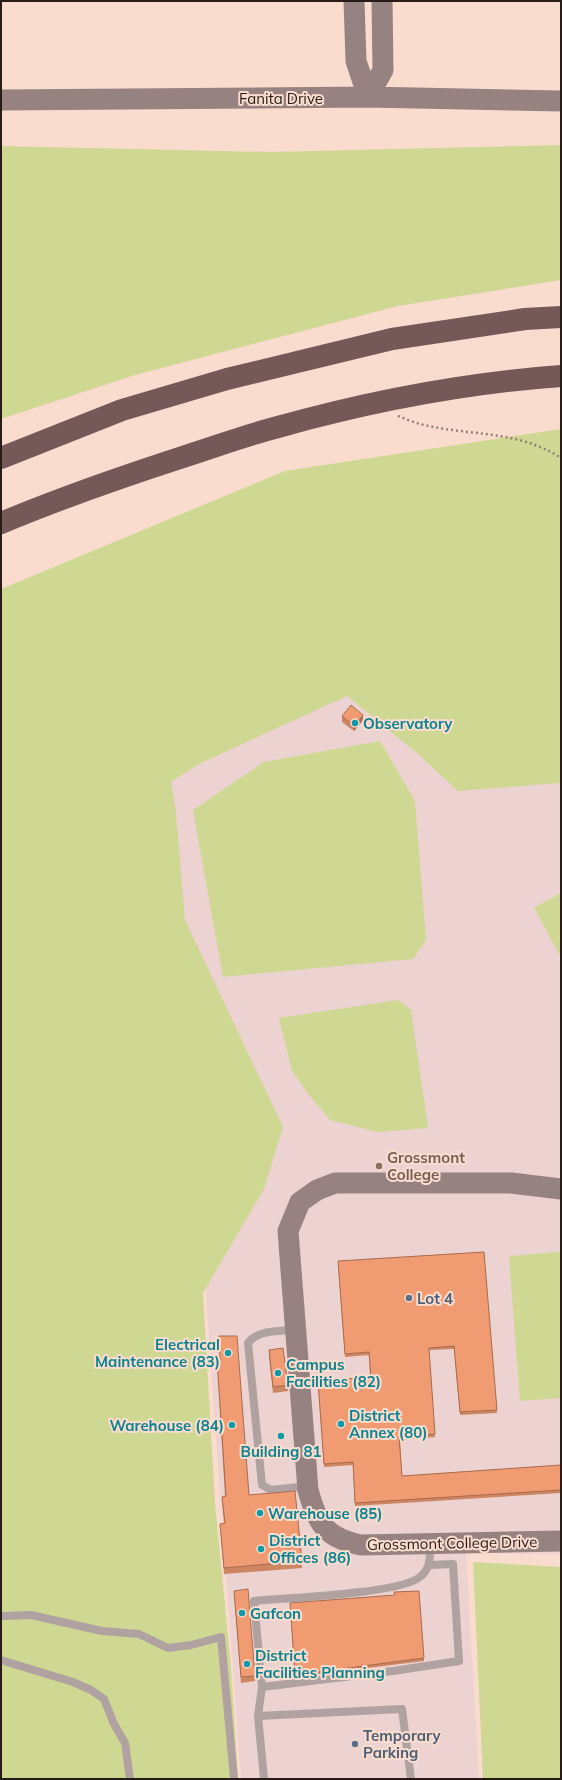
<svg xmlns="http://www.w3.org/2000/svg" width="562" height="1780" viewBox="0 0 562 1780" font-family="Mulish,sans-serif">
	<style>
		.education { fill: #ecd2d0 }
		.green { fill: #cfd893 }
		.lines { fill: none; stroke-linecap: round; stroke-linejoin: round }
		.path { stroke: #948076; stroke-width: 2.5; stroke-dasharray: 2 3; stroke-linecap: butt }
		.lane { stroke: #b0a2a1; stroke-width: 8 }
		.secondary { stroke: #978282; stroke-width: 21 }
		.highway { stroke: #755858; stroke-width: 22 }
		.wall { fill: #ce8561 }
		.shaded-wall { fill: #a86c4f }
		.building { fill: #f09b71; stroke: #a86c4f }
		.culture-dot { fill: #0f9aa8; stroke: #f9dcce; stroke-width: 1.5 }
		.education-dot { fill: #8d6e63; stroke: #f9dcce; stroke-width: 1.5 }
		.service-dot { fill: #5c6f8a; stroke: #f9dcce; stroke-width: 1.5 }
		.labels { text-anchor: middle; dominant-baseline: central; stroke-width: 4; stroke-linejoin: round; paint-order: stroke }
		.street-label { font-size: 15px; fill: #271c17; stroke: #f9dcce }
		.culture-label { font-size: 15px; font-weight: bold; fill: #0d838f; stroke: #f9dcce; text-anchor: start }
		.education-label { font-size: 15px; font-weight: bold; fill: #785e54; stroke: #f9dcce; text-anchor: start }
		.service-label { font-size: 15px; font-weight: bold; fill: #4e5e75; stroke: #f9dcce; text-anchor: start }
	</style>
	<rect width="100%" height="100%" fill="#f9dcce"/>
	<!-- education -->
	<path class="education" d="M 347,696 L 561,772 L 561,1554 L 466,1553 L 479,1779 L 241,1779 L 167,761 Z"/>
	<!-- green -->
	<path class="green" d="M 561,145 L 561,280 L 398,306 L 135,375 L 1,419 L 1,146 L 271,152 Z
		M 561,429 L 561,783 L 458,791 L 417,753 L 347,696 L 197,765 L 171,782 L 176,813 L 185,920 L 283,1127 L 264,1189 L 203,1293 L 215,1503 L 231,1667 L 238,1779 L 1,1779 L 1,589 L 285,471 Z
		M 380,741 L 415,801 L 426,940 L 413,959 L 223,977 L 193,810 L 264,762 Z
		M 561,893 L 561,957 L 534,908 Z
		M 398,1000 L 411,1010 L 428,1128 L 378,1132 L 330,1120 L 309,1095 L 292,1071 L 279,1018 Z
		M 561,1252 L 561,1398 L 520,1401 L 509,1256 Z
		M 473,1562 L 561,1567 L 561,1779 L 483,1779 Z"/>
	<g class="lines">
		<!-- path -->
		<path class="path" d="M 398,416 C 406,419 415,423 424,425 C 471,436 518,430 561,458"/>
		<!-- lane -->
		<path class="lane" d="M 295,1330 C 279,1331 258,1330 248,1343 L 262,1485 L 271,1490 L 307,1486
			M 430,1565 L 453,1564 L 459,1661 L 393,1671 L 262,1687 L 254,1601 C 286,1598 399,1594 420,1577 C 431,1568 430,1557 430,1544
			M 1,1616 L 31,1615 L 102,1631 L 139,1634 L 168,1648 L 191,1645 L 221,1637 L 234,1779
			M 1,1660 L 73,1682 L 91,1690 L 104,1699 L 114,1724 L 125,1743 L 130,1779
			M 262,1687 L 258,1716 L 264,1779
			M 258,1716 L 402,1709 L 411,1779"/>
		<!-- secondary -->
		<path class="secondary" d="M 354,1 L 356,61 L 368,97
			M 368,97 L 383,70 L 382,1
			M 1,100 L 368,97 L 561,101
			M 561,1189 L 511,1183 L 335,1183 L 317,1190 L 300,1202 L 288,1231 L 308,1490 C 317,1524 326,1538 361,1545 L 561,1541"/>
		<!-- highway -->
		<path class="highway" d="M 1,458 L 122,410 L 227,379 L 392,339 L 525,319 L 561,317
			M 1,523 C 61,498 124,476 186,456 C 217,446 247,435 278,427 C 371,401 465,383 561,376"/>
	</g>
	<!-- wall -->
	<path class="wall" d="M 342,716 L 363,720 L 354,731 L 342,722 Z
		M 484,1252 L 497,1413 L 460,1415 L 454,1349 L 429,1350 L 435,1437 L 400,1440 L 402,1476 L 561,1465 L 561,1493 L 355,1506 L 353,1465 L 324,1467 L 318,1384 L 370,1377 L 369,1355 L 345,1357 L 338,1264 Z
		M 269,1350 L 288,1385 L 288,1391 L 273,1393 L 269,1356 Z
		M 217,1360 L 249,1495 L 302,1561 L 302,1568 L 224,1574 L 220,1524 L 224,1523 L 222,1497 L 225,1496 Z
		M 234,1591 L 255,1676 L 255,1681 L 241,1683 Z
		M 290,1603 L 424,1658 L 424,1661 L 295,1677 Z"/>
	<!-- shaded-wall -->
	<path class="shaded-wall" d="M 363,715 L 363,720 L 354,731 L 354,726 Z"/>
	<!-- building -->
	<path class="building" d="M 351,705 L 363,715 L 354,726 L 342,716 Z
		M 484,1252 L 497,1410 L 460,1412 L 454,1346 L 429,1348 L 435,1434 L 399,1437 L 402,1476 L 561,1465 L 561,1490 L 355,1503 L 353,1462 L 324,1464 L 318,1381 L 371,1377 L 369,1352 L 345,1354 L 338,1261 Z
		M 219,1336 L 237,1336 L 249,1495 L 295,1491 L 302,1561 L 224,1568 L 220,1524 L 225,1523 L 222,1497 L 226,1496 L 217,1360 L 220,1360 Z
		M 283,1348 L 288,1385 L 273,1387 L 269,1350 Z
		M 248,1589 L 255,1676 L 241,1677 L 234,1591 Z
		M 419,1591 L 424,1658 L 295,1675 L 290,1603 L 395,1595 L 394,1592 Z"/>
	<!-- markers -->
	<g class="culture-dot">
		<circle cx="355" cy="723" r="4"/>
		<circle cx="228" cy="1353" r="4"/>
		<circle cx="278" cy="1373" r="4"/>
		<circle cx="341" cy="1424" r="4"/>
		<circle cx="232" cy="1425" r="4"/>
		<circle cx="281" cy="1436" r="4"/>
		<circle cx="260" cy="1513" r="4"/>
		<circle cx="261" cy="1549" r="4"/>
		<circle cx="242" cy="1613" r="4"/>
		<circle cx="247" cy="1664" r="4"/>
	</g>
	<circle class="education-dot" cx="379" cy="1166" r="4"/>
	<g class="service-dot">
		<circle cx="409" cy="1298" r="4"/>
		<circle cx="355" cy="1744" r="4"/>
	</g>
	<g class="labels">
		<!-- street labels -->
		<g class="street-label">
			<text x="281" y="98">Fanita Drive</text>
			<text transform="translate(452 1543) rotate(-1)">Grossmont College Drive</text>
		</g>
		<!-- culture labels -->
		<g class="culture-label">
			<text x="363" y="723">Observatory</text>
			<text x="220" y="1344" text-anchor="end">Electrical<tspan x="220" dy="17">Maintenance (83)</tspan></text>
			<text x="286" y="1364">Campus<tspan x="286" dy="17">Facilities (82)</tspan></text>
			<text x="349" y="1415">District<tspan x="349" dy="17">Annex (80)</tspan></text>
			<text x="224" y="1425" text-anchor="end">Warehouse (84)</text>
			<text x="281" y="1451" text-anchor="middle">Building 81</text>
			<text x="268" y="1513">Warehouse (85)</text>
			<text x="269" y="1540">District<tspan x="269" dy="17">Offices (86)</tspan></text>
			<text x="250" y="1613">Gafcon</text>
			<text x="255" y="1655">District<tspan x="255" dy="17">Facilities Planning</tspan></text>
		</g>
		<!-- education labels -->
		<g class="education-label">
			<text x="387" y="1157">Grossmont<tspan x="387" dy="17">College</tspan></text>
		</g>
		<!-- service labels -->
		<g class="service-label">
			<text x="417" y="1298">Lot 4</text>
			<text x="363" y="1735">Temporary<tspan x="363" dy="17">Parking</tspan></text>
		</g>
	</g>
	<!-- border -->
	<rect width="562" height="1780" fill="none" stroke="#271c17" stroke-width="4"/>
</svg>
